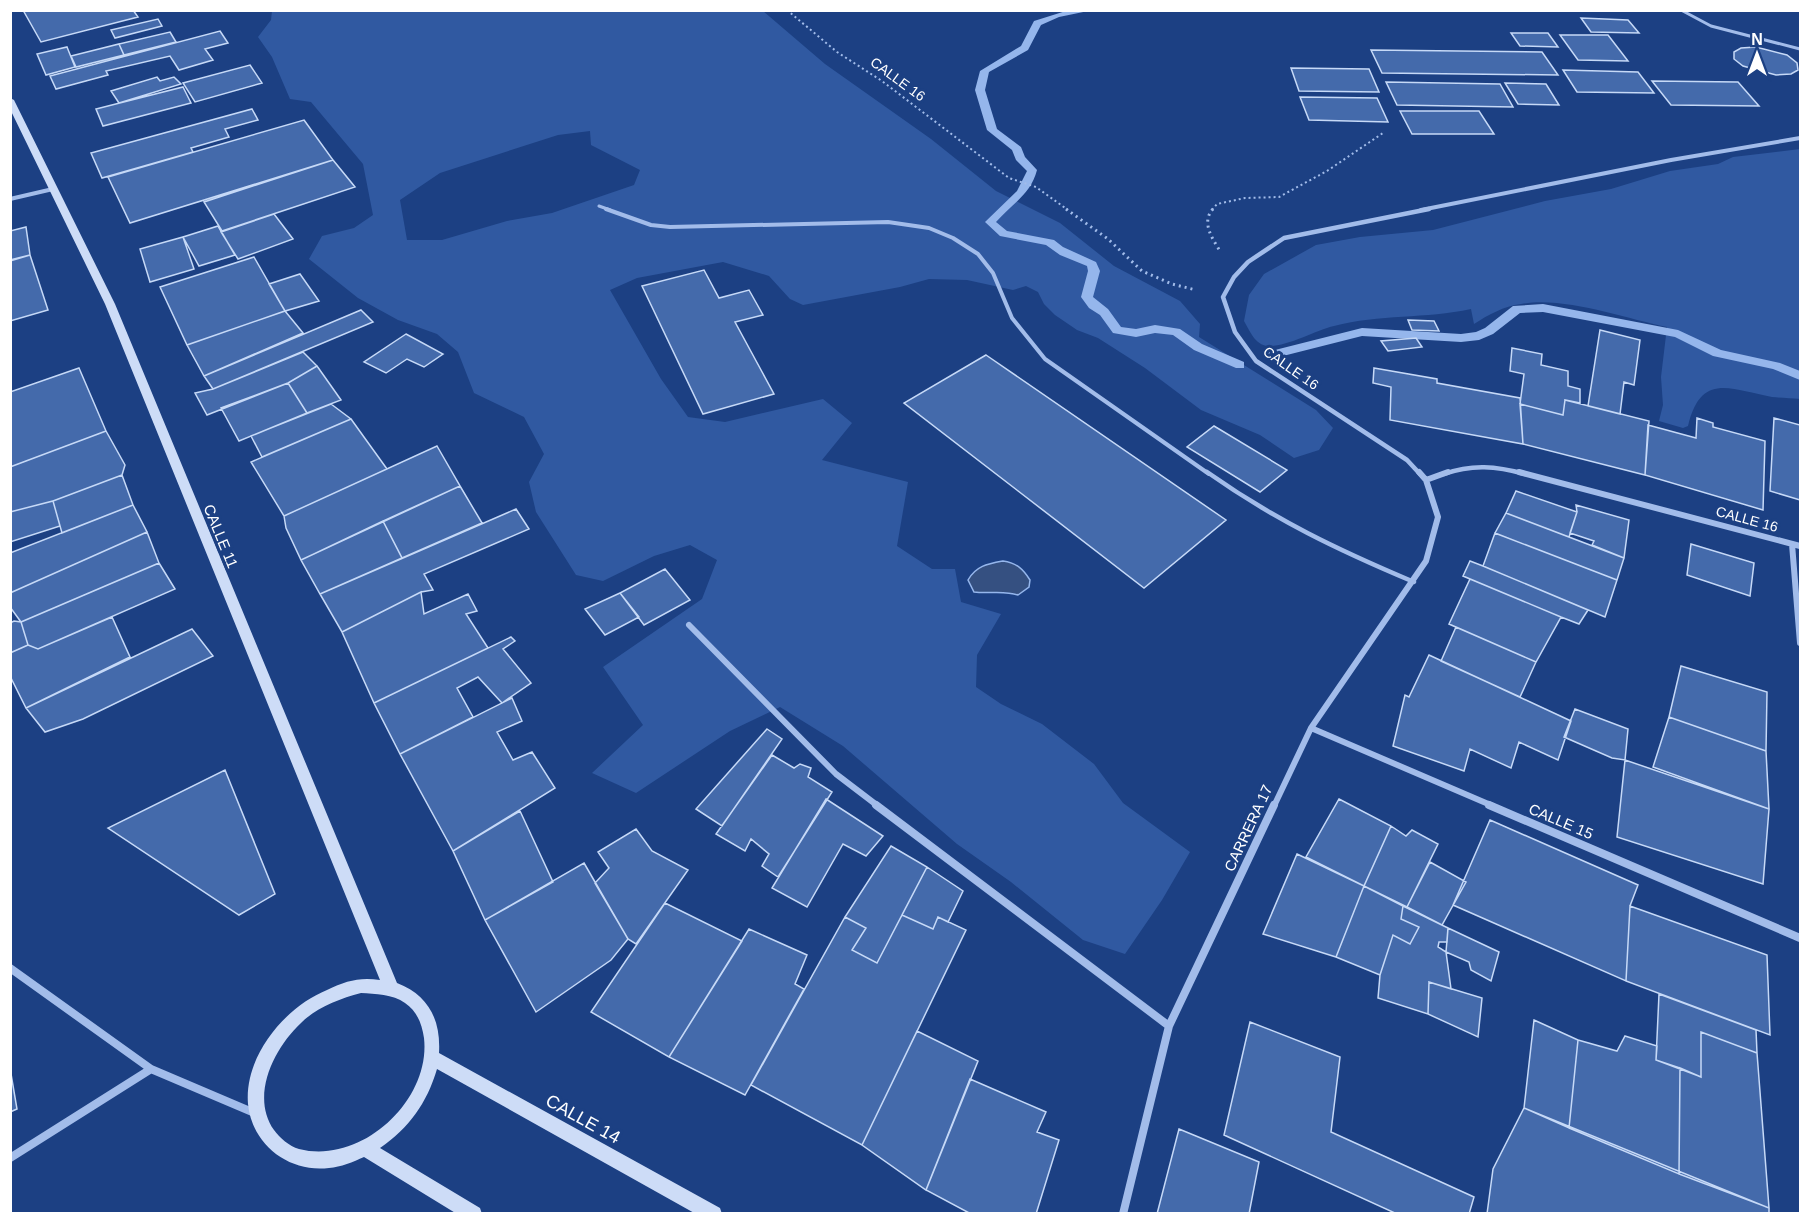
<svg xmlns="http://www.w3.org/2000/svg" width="1811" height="1224" viewBox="0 0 1811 1224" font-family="Helvetica,sans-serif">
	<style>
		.green { fill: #3059a1; fill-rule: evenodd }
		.water { fill: #355081; stroke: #95b6ec; stroke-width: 1.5 }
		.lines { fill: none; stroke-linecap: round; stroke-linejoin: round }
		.stream { fill: #95b6ec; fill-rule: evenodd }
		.building { fill: #446aab; stroke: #c6d9f7; stroke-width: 1.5 }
		.path-far1 { stroke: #a2bcea; stroke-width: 2; stroke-dasharray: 2 3; stroke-linecap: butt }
		.path { stroke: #a2bcea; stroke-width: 3; stroke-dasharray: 2 4; stroke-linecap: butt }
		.lane-far2 { stroke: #a2bcea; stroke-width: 3 }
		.lane-far1 { stroke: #a2bcea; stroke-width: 4 }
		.lane { stroke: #a2bcea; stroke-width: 4.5 }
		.street-far3 { stroke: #a2bcea; stroke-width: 4 }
		.street-far2 { stroke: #a2bcea; stroke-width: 4.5 }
		.street-far1 { stroke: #a2bcea; stroke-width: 6 }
		.street { stroke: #a2bcea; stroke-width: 8 }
		.secondary { fill: #cddcf7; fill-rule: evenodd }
		.labels { text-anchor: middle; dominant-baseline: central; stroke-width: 6; stroke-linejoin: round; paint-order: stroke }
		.far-street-label { font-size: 14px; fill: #fff; stroke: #1c4083 }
		.street-label { font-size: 15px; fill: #fff; stroke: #1c4083 }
		.near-street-label { font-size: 18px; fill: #fff; stroke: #1c4083 }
	</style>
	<rect width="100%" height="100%" fill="#1c4083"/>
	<!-- green -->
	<path class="green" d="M 272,11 L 763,11 L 825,64 L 931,139 L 996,191 L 1060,223 L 1114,266 L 1180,301 L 1200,324 L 1199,337 L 1316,410 L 1333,428 L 1319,450 L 1294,458 L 1260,435 L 1201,410 L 1145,368 L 1098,338 L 1077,330 L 1055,315 L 1044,304 L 1038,292 L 1026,286 L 1013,290 L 967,280 L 929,279 L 900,287 L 803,305 L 790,299 L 769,276 L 723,262 L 637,278 L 610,290 L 661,379 L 688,417 L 725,422 L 823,399 L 852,423 L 822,460 L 908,482 L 897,546 L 932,569 L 955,569 L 961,602 L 1001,614 L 977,655 L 976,687 L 1001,704 L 1042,724 L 1094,764 L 1123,803 L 1190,852 L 1162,900 L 1125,954 L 1083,940 L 1011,882 L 957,844 L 843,746 L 780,707 L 730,731 L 636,793 L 592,773 L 643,725 L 603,667 L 702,599 L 717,560 L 690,545 L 654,556 L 603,581 L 576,575 L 536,512 L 529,482 L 544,454 L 524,417 L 474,393 L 458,352 L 437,334 L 398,320 L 358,298 L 309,259 L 322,236 L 354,228 L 373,215 L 363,164 L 311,102 L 290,99 L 272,57 L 258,37 L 271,20 ZM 590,131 L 591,145 L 640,170 L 634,185 L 552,213 L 507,221 L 442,240 L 407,240 L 400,200 L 440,173 L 558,135 Z
		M 1800,149 L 1800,399 C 1791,398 1781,398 1772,397 C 1730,389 1701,372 1688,426 L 1683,428 L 1659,421 L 1663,405 L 1661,377 L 1667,327 C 1623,318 1564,296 1521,304 C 1504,306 1488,315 1474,324 L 1471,309 C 1426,319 1379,314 1334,326 C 1316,330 1287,347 1268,346 C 1255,345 1250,331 1244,321 L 1249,295 L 1264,274 L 1316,245 L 1360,237 L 1433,230 L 1545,201 L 1611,189 L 1670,171 L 1718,164 L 1733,157 Z"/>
	<!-- water -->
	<path class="water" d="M 1003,561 C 1017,563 1023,569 1030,580 L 1029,587 L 1018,595 C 1004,590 989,594 974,592 L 968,580 C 976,566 987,564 1003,561 Z"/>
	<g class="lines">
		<!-- stream -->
		<path class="stream" d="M 1069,10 L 1093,10 L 1059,17 L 1041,25 L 1028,50 L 989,72 L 985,90 L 997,129 L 1021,147 L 1025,157 L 1037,170 C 1031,194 1012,204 996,222 L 1007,231 L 1054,240 L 1063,247 L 1096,262 L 1100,271 L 1093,297 L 1108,309 L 1121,327 L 1136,329 L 1155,325 L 1180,329 L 1202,344 L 1244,362 L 1244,368 L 1236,368 L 1194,350 L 1173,335 L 1155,333 L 1136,337 L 1113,333 L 1100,315 L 1089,308 L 1081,297 L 1088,271 L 1087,266 L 1060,255 L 1046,245 L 1000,236 L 985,222 L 1017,191 L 1027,171 L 1016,160 L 1012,150 L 987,130 L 975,90 L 980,71 L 1021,46 L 1034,21 Z
			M 1543,304 L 1678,330 L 1721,350 L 1780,363 L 1800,371 L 1800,380 L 1773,369 L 1713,356 L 1675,337 L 1543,312 L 1520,313 L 1493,334 L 1479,340 L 1461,342 L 1362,336 L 1271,359 L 1265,355 L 1267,352 L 1362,328 L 1461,334 L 1476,332 L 1485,328 L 1513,306 Z"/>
	</g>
	<!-- building -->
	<path class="building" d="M 23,10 L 133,10 L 138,17 L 41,42 Z
		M 1581,18 L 1628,20 L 1639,33 L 1591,32 Z
		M 158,19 L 162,26 L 115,38 L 111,30 Z
		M 220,31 L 228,43 L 205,49 L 213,60 L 179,70 L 170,56 L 106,71 L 108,75 L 56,89 L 50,76 Z
		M 170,32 L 176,42 L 124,55 L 119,44 Z
		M 1511,33 L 1548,33 L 1558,47 L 1520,46 Z
		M 1560,35 L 1608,35 L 1628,61 L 1578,60 Z
		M 119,44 L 124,55 L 76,67 L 71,56 Z
		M 67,47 L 75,67 L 46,75 L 37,54 Z
		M 1756,47 L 1787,55 L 1797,63 L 1798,70 L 1791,74 L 1776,75 L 1743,66 L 1734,59 L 1734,52 L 1741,48 Z
		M 1371,50 L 1542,52 L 1558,75 L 1382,73 Z
		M 250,65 L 262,83 L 195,102 L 183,83 Z
		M 1291,68 L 1369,69 L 1379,92 L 1299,91 Z
		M 1563,70 L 1638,72 L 1654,93 L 1577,92 Z
		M 157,77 L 160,81 L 174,77 L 181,84 L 119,103 L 111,91 Z
		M 1652,81 L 1738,82 L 1759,106 L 1671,105 Z
		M 1386,82 L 1500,84 L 1513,107 L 1397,105 Z
		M 1505,83 L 1546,84 L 1559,105 L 1518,104 Z
		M 183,87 L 191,103 L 103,126 L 96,109 Z
		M 1300,97 L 1377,98 L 1388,122 L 1309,120 Z
		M 252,109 L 258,120 L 225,129 L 229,137 L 191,148 L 193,152 L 102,178 L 91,153 Z
		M 1400,111 L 1479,111 L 1494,134 L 1412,134 Z
		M 304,120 L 333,160 L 130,223 L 108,177 Z
		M 333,160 L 355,187 L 222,231 L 204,202 Z
		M 274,214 L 293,239 L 238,259 L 221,232 Z
		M 218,226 L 235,255 L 199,266 L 183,237 Z
		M 26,227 L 30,255 L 10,260 L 10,231 Z
		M 183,237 L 194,269 L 150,282 L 140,249 Z
		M 30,255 L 48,310 L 10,321 L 10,261 Z
		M 254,257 L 285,311 L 187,345 L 160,287 Z
		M 704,270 L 719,298 L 749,290 L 763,315 L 735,322 L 774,394 L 703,414 L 642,286 Z
		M 300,274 L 319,301 L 285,311 L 269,284 Z
		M 361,310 L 373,322 L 213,389 L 204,376 Z
		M 285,311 L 303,333 L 204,376 L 187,345 Z
		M 1408,320 L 1434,321 L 1439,331 L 1412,330 Z
		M 1600,330 L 1640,340 L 1634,385 L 1624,382 L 1620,414 L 1588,406 Z
		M 406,334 L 443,354 L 424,367 L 407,359 L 386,373 L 364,362 Z
		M 1416,338 L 1422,347 L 1388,351 L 1381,341 Z
		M 1512,348 L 1542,354 L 1541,365 L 1568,371 L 1568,386 L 1580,389 L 1580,403 L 1565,400 L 1563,415 L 1520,404 L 1524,374 L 1510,371 Z
		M 303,352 L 317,366 L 288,383 L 207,415 L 195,393 L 213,389 Z
		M 986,355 L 1226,520 L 1144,588 L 904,403 Z
		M 317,366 L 341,400 L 307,413 L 288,383 Z
		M 79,368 L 106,431 L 10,467 L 10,392 Z
		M 1374,368 L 1437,379 L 1437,383 L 1520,398 L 1523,444 L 1390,420 L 1391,387 L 1373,383 Z
		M 288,383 L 307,413 L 239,441 L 221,408 Z
		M 1565,400 L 1649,421 L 1645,475 L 1523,444 L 1520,404 L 1563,415 Z
		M 331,404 L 351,419 L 262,457 L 251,436 Z
		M 1697,418 L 1713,423 L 1713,427 L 1765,441 L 1763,510 L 1645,475 L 1648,425 L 1696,438 Z
		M 1774,418 L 1800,425 L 1800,500 L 1770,491 Z
		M 351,419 L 387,469 L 284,516 L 251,462 Z
		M 1214,426 L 1287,470 L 1260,492 L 1187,447 Z
		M 106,431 L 125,465 L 122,475 L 53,501 L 10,512 L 10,467 Z
		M 437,446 L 460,486 L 301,560 L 286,528 L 284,516 Z
		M 122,475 L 133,505 L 62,533 L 53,501 Z
		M 460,486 L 482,523 L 402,558 L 383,521 Z
		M 1516,491 L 1577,512 L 1569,537 L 1506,513 Z
		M 53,501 L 60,526 L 10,542 L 10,512 Z
		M 133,505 L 147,532 L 10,593 L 10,553 Z
		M 1576,505 L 1629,520 L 1624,558 L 1592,545 L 1594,541 L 1570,533 L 1577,512 Z
		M 516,509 L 529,529 L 424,574 L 433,590 L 421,592 L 342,632 L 320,594 Z
		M 1506,513 L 1624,558 L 1617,580 L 1495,533 Z
		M 383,521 L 402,558 L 320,594 L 301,560 Z
		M 147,532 L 159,563 L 21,622 L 10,607 L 10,593 Z
		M 1495,533 L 1617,580 L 1605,617 L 1483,566 Z
		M 1691,544 L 1754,563 L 1750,596 L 1687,575 Z
		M 1470,561 L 1483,566 L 1588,610 L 1579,624 L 1561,617 L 1463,576 Z
		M 159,563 L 175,589 L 38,649 L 28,645 L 21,622 Z
		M 665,569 L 690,600 L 644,625 L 620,593 Z
		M 1470,579 L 1561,617 L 1536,662 L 1449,624 Z
		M 421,592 L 424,614 L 468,594 L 477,611 L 466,614 L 488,648 L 374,703 L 342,632 Z
		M 620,593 L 639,617 L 605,635 L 585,609 Z
		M 112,617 L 130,657 L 26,708 L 10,676 L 10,653 L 28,645 L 38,649 Z
		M 14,621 L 21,622 L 28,645 L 10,653 L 10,623 Z
		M 1456,627 L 1536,662 L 1520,697 L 1441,661 Z
		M 192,629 L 213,656 L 83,719 L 45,732 L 26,708 Z
		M 511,637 L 515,641 L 503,649 L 531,683 L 502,703 L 478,677 L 457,688 L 473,717 L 400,754 L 374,703 Z
		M 1429,655 L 1571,721 L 1558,760 L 1519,742 L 1511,768 L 1470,749 L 1464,771 L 1393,746 L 1405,695 L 1409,697 Z
		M 1681,666 L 1767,692 L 1766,751 L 1669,717 Z
		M 512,698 L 522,721 L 497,732 L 513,760 L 532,752 L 555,788 L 453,851 L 400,754 Z
		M 1575,709 L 1628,729 L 1625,760 L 1612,758 L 1564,737 Z
		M 1669,717 L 1766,751 L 1769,809 L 1653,767 Z
		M 767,729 L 782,739 L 722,826 L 696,809 Z
		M 772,755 L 794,768 L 800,764 L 811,768 L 808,777 L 832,792 L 778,877 L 762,866 L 769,854 L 751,839 L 745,851 L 716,834 Z
		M 1625,760 L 1769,809 L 1763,884 L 1617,837 Z
		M 225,770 L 275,894 L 239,915 L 108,828 Z
		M 826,799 L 883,836 L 866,856 L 843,844 L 807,907 L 772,888 Z
		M 1339,799 L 1391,826 L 1364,886 L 1306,857 Z
		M 520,811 L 553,882 L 485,920 L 453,851 Z
		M 1490,820 L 1638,885 L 1630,906 L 1626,981 L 1453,905 Z
		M 1391,826 L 1406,836 L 1412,830 L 1438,844 L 1407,907 L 1364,886 Z
		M 636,829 L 652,851 L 688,870 L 636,944 L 628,939 L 595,883 L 609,868 L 598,852 Z
		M 891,846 L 927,867 L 877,963 L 852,950 L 866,928 L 845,917 Z
		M 1297,854 L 1364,886 L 1336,957 L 1263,934 Z
		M 1430,862 L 1466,882 L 1442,925 L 1407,907 Z
		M 584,863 L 628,939 L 611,960 L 536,1012 L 485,920 Z
		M 927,867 L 963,891 L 948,922 L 938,917 L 933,929 L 902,915 Z
		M 1364,886 L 1403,906 L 1401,919 L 1419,927 L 1410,944 L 1393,935 L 1380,975 L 1336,957 Z
		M 665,903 L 742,941 L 669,1057 L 591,1012 Z
		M 1403,906 L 1448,928 L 1447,942 L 1439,942 L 1438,947 L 1446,952 L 1451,989 L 1429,982 L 1428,1014 L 1378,998 L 1380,975 L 1393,935 L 1410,944 L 1419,927 L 1401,919 Z
		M 1630,906 L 1767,955 L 1770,1035 L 1626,981 Z
		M 902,915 L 933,929 L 938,917 L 966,930 L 862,1145 L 751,1085 L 845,917 L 866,928 L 852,950 L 877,963 Z
		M 1448,928 L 1499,952 L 1491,981 L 1471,970 L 1469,962 L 1446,952 Z
		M 749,929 L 807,955 L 795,984 L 804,989 L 745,1095 L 669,1057 Z
		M 1429,982 L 1482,998 L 1478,1037 L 1428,1014 Z
		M 1659,994 L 1756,1030 L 1757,1053 L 1701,1032 L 1701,1077 L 1656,1060 Z
		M 1534,1020 L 1578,1040 L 1569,1128 L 1524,1108 Z
		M 1250,1022 L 1340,1057 L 1331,1132 L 1474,1197 L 1469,1214 L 1397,1214 L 1224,1135 Z
		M 917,1031 L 978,1061 L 926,1190 L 862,1145 Z
		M 1701,1032 L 1757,1053 L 1769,1208 L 1679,1174 L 1680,1068 L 1701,1077 Z
		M 1625,1036 L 1657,1046 L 1656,1060 L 1680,1068 L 1679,1174 L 1569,1128 L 1578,1040 L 1617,1051 Z
		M 10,1068 L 17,1109 L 10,1112 Z
		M 970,1079 L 1046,1112 L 1037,1132 L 1059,1140 L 1036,1214 L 971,1214 L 926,1190 Z
		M 1524,1108 L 1769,1208 L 1769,1214 L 1487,1214 L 1493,1169 Z
		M 1179,1129 L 1259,1162 L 1249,1214 L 1157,1214 Z"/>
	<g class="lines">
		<!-- path-far1 -->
		<path class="path-far1" d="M 787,10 L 837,52 L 882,81 L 1009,178 L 1036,187 L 1068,210
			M 1212,210 L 1217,204 L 1245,198 L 1279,197 L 1327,171 L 1383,133"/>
		<!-- path -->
		<path class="path" d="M 1066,209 L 1108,239 L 1142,271 L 1172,284 L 1196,290
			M 1213,209 C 1201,222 1212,238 1220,251"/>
		<!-- lane-far2 -->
		<path class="lane-far2" d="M 1681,10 L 1711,26 L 1800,49
			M 599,206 L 610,210"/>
		<!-- lane-far1 -->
		<path class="lane-far1" d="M 606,209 L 651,225 L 670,227 L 888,222 L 929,228 L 953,238 L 978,254 L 993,273 L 1012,318 L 1045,359 L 1209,474"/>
		<!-- lane -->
		<path class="lane" d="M 1207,472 C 1275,520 1338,550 1414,582"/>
		<!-- street-far3 -->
		<path class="street-far3" d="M 10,199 L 53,189
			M 1421,210 L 1671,160 L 1800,138"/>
		<!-- street-far2 -->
		<path class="street-far2" d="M 1420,474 L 1407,460 L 1256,361 L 1235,332 L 1223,297 L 1234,277 L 1248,262 L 1284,238 L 1429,209
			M 1444,474 C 1472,464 1496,466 1525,474"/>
		<!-- street-far1 -->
		<path class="street-far1" d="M 1519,472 L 1800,546
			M 1426,480 L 1448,472
			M 1792,544 L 1800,643
			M 689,625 L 836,774 L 878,806
			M 1311,728 L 1493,806
			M 1274,806 L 1311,728 L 1426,561 L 1438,517 L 1426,480 L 1419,472"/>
		<!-- street -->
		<path class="street" d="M 876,805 L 1169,1026
			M 1489,805 L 1800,938
			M 10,968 L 151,1069 L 257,1114
			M 10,1158 L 151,1069
			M 1123,1214 L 1169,1026 L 1274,805"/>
		<!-- secondary -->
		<path class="secondary" d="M 10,98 L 14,100 L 115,304 L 397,983 C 428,995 441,1019 439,1053 L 720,1208 L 722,1214 L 696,1214 L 437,1069 C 427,1103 409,1128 380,1148 L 480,1208 L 482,1214 L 457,1214 L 364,1157 C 353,1162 341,1167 329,1168 C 289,1173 252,1145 248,1104 C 244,1056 285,1007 327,990 C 346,981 359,977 380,980 L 105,304 L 10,109 ZM 361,993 C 375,994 393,994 405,1003 C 417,1011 422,1024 424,1038 C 431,1101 361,1165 299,1149 C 289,1146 280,1138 274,1130 C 250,1096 274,1048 301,1023 C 317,1007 339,999 361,993 Z"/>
	</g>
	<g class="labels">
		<!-- far-street labels -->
		<g class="far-street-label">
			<text transform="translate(898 79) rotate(36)">CALLE 16</text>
			<text transform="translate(1291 368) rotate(35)">CALLE 16</text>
			<text transform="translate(1747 519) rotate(15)">CALLE 16</text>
		</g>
		<!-- street labels -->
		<g class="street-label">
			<text transform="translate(221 536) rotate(68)">CALLE 11</text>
			<text transform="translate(1561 821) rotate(23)">CALLE 15</text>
			<text transform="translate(1248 828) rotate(-65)">CARRERA 17</text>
		</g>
		<!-- near-street labels -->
		<g class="near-street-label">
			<text transform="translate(583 1119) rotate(29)">CALLE 14</text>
		</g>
	</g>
	<!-- border -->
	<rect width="1811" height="1224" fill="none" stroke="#ffffff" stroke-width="24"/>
	<!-- north arrow -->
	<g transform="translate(1757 54)" stroke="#1c4083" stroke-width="4.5" paint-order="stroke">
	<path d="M0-4.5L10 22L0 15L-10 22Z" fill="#ffffff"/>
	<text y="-9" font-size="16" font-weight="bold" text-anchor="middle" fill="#ffffff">N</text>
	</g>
</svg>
